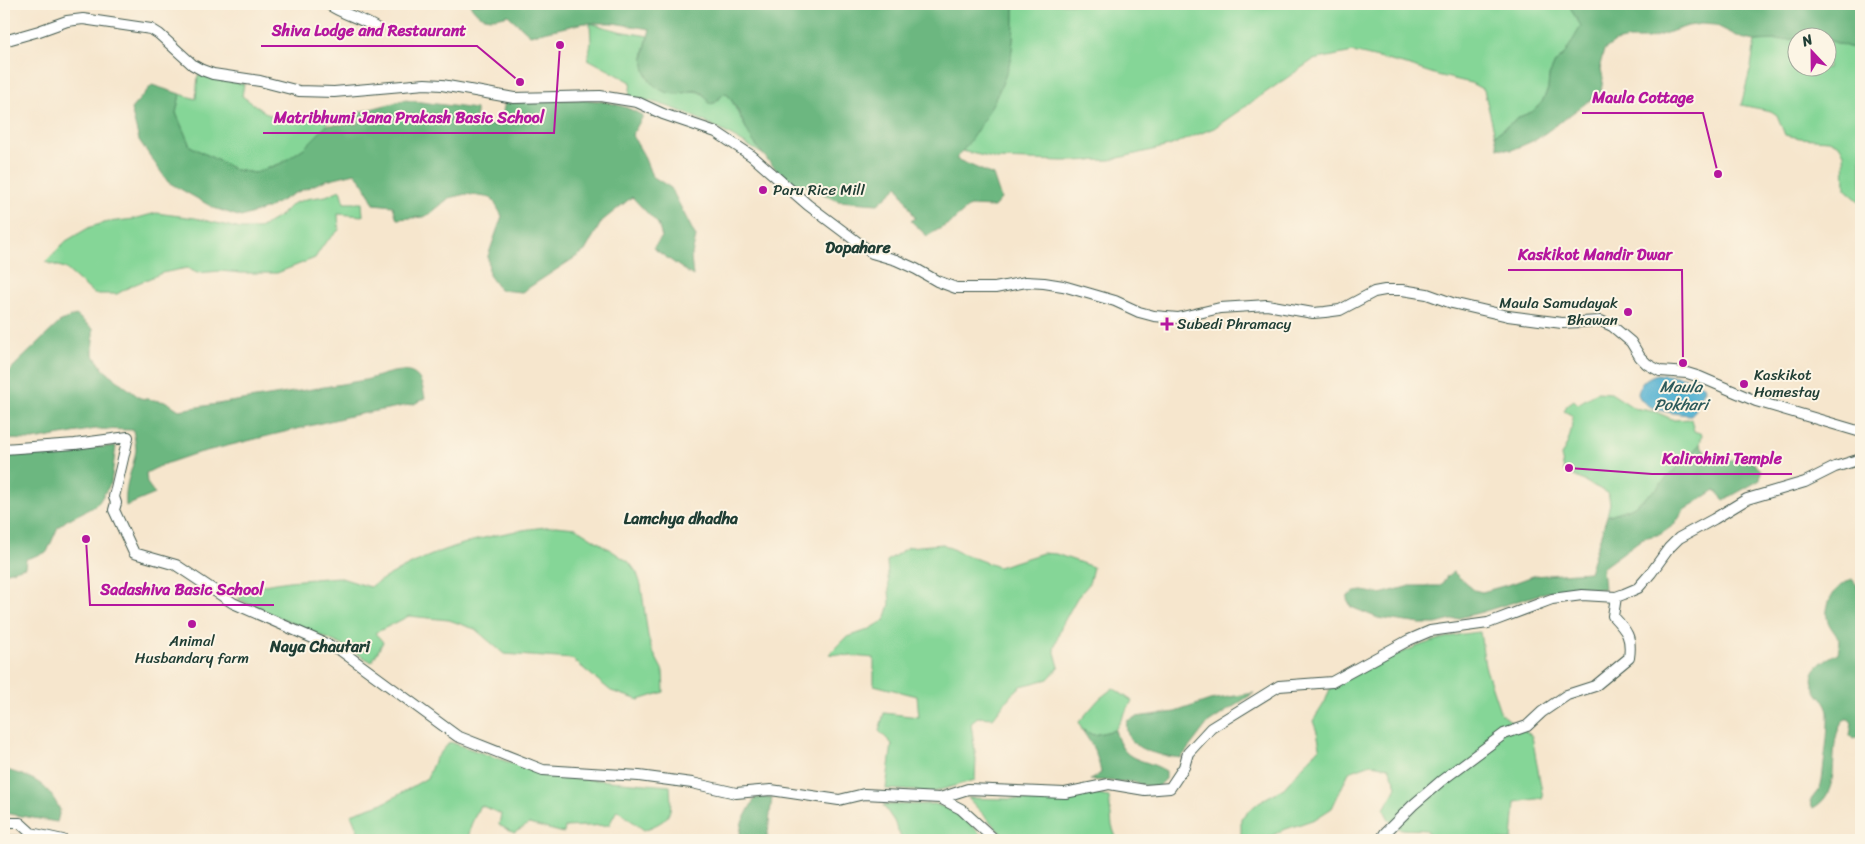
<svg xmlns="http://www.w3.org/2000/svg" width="1865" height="844" viewBox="0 0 1865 844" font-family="Sriracha,sans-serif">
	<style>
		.green { fill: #85d697; stroke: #528a66 }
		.forest { fill: #6cb780; stroke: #467a5a }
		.water { fill: #53b1d1; stroke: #397782 }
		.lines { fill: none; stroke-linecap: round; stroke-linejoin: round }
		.minor-casing { stroke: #3f564b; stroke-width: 12 }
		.minor { stroke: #fff; stroke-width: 10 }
		.poi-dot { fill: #b5179e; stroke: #fcf5e5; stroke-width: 2 }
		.labels { text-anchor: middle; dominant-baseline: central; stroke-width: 4; stroke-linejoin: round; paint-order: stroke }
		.poi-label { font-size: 15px; fill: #1f3d34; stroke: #fcf5e5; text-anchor: start }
		.neighbourhood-label { font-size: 16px; font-weight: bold; fill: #1f3d34; stroke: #fcf5e5 }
		.water-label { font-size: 16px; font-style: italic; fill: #2c5a5b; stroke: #fcf5e5 }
		.leader { fill: none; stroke: #b5179e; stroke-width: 2 }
		.callout-dot { fill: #b5179e; stroke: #fcf5e5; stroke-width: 2 }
		.callout-label { font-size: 16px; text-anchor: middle; font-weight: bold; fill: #b5179e; stroke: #fcf5e5; stroke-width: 4; stroke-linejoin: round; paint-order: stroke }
	</style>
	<rect width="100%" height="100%" fill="#fcf5e5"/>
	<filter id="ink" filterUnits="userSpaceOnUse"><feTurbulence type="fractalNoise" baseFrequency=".02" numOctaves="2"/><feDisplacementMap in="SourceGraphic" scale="10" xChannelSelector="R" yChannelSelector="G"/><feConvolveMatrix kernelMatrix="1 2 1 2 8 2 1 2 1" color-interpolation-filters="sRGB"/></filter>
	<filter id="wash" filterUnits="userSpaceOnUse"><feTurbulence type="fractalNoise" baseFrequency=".0096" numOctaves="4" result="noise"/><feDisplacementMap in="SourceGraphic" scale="20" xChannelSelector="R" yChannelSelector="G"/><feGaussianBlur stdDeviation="1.12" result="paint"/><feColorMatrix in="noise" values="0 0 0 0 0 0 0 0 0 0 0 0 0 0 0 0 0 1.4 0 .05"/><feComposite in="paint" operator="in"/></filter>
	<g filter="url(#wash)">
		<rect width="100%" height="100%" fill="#f6e6cd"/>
		<!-- green -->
		<path class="green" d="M 1014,4 L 1569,4 L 1573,13 L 1582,26 L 1566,52 L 1555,63 L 1549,76 L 1548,89 L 1542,102 L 1532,112 L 1519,117 L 1495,135 L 1484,90 L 1471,83 L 1437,75 L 1407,65 L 1353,52 L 1313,60 L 1214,128 L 1169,146 L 1110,160 L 1063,161 L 997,159 L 962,151 C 978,127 997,101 1006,73 C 1014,51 1014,27 1014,4 Z
			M 590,23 L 619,31 L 648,36 L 643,57 L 648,78 L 651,83 L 679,94 L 693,91 L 699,92 L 715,103 L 720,97 L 726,93 C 733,101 735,108 740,117 C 747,131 755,143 764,155 C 723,130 678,104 629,97 L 631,82 L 588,59 L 591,42 Z
			M 1784,39 L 1797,39 L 1798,68 L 1828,68 L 1828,40 L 1861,51 L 1861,203 L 1845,189 L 1844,153 L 1839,145 L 1829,140 L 1800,138 L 1785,135 L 1777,115 L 1771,111 L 1741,105 L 1751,67 L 1755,41 Z
			M 198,75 L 244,84 L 242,96 L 269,115 L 283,114 L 315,117 L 322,113 L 329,116 L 327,125 L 304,148 L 282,163 L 255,173 L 236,170 L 190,146 L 176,113 L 180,94 L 196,99 Z
			M 340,190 L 344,203 L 362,203 L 363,216 L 338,214 L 339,230 L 324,244 L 315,258 L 277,273 L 241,273 L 220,271 L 197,273 L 187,268 L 162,273 L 131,286 L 117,294 L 94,294 L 65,268 L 45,262 L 66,241 L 90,227 L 108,222 L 134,219 L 156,213 L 195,218 L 241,229 L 258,229 L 280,216 L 292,204 L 306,199 L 326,196 Z
			M 1597,392 L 1611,393 L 1634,408 L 1656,412 L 1674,420 L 1691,419 L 1694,431 L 1702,434 L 1700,444 L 1655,490 L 1633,507 L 1607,516 L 1610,503 L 1608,493 L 1564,471 L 1561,455 C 1570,443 1571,430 1573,416 L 1564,411 L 1567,405 L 1574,400 L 1578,404 Z
			M 555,526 L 576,528 L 629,562 L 637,573 L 641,585 L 648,636 L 652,650 L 663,671 L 664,692 L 639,700 L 611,691 L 572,659 L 504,654 L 475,629 L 449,620 L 409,616 L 375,633 L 383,642 L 372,662 L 342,645 L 238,599 L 251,587 L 289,581 L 338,577 L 370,587 C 426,551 489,532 555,526 Z
			M 943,544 L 958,552 L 998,567 L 1043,553 L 1056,554 L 1093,567 L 1089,584 L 1077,598 L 1061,627 L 1054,649 L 1059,667 L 1048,679 L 1021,686 L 1011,695 L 993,718 L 977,717 L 971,724 L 976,759 L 975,780 L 933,792 L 886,789 L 892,744 L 879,731 L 884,713 L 919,717 L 917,696 L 874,685 L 874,658 L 829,654 L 845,638 L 868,630 L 885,620 L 890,604 L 887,561 L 908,547 Z
			M 1480,632 L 1485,666 L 1501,714 L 1532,736 L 1543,798 L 1515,802 L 1512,840 L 1430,840 L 1427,830 C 1403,828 1394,835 1384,809 L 1397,786 L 1389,767 L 1371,764 L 1349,772 L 1332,808 L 1315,819 L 1283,830 L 1264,840 L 1245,840 L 1241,836 L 1241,818 L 1259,802 L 1284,788 L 1320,747 L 1317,732 L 1313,721 L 1325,702 L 1331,686 C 1378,663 1427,636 1480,632 Z
			M 1113,688 L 1132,701 L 1115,730 L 1094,735 L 1082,730 L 1079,722 L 1099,699 Z
			M 450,742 L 549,776 L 670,786 C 672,815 672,819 644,830 L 617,810 L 609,825 L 565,827 L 564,833 L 529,824 L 514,833 L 499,825 L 501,814 L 480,805 L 471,825 L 468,840 L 370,840 L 361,838 L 351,814 L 386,802 L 427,778 L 435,759 Z
			M 1093,794 L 1109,797 L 1112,826 L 1117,840 L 1007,840 L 968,798 L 1048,800 Z
			M 935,804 L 957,812 L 987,840 L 902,840 L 894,821 L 883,805 Z"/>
		<!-- forest -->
		<path class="forest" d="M 470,4 L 1014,4 C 1014,23 1014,42 1010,61 C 1003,90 976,136 956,159 L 993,175 L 1001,199 L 994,207 L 970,206 L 950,223 L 927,236 L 911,221 L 915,218 L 898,186 L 878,204 L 838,201 L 805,185 L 796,192 C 782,175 765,159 753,141 C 743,125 738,106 726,93 L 720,97 L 715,103 L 709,104 C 707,99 705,95 700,92 C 692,88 684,94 677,94 C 656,94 641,76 644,55 C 645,46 648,38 650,29 L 613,23 L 584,23 L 530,35 L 508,15 C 492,20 478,20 470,4 Z
			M 1569,4 L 1861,4 L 1861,51 L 1828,40 L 1828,38 L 1798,38 L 1797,39 L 1755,41 L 1741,38 L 1715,25 L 1701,24 L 1688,26 L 1648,39 L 1628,39 L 1615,42 L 1604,50 L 1600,65 L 1603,78 L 1601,92 L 1537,139 L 1512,150 L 1498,148 L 1495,135 L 1519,117 L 1532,112 L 1542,102 L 1548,89 L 1549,76 L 1555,63 L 1566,52 L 1581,26 L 1573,13 Z
			M 152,85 L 180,94 L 176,113 L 190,146 L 236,170 L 255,173 L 282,163 L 304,148 L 327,125 L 358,124 L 359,112 L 405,100 L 476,109 L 476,123 L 500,126 L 505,102 C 543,104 584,93 621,106 C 629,108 636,112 643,116 L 632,135 L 643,154 L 652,176 L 671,188 L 696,237 L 691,258 L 693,276 L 653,248 L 662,237 L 658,224 L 632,197 L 602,221 L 585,251 L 522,292 L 500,290 L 489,275 L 488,256 L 502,216 L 492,198 L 466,194 L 449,198 L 431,213 L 424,217 L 397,219 L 393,206 L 374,204 L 364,184 L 355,173 L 326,180 L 293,194 L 268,208 L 241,217 L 214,208 L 168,182 L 139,140 L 131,109 Z
			M 76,315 L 93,329 L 93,354 L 104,370 L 140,398 L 167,402 L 179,410 C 241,400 304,391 365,380 C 379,377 400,366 414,374 C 422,379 423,389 425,398 L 414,404 L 350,416 L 194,454 L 162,465 L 146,473 L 147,483 L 155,494 L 126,506 C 124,482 133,471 136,450 C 136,444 134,436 133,430 L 95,429 L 33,440 L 4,439 L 4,370 L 9,371 L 61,321 Z
			M 1700,444 L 1711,460 L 1750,460 L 1761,470 L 1760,480 L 1724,500 L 1715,490 L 1684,510 L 1675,524 L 1661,534 L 1643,538 L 1602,568 L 1604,589 L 1590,588 L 1547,592 L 1482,612 L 1436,624 L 1421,624 L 1378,618 L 1351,607 L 1347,600 L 1348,596 L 1355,592 L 1363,591 L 1380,594 L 1410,586 L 1441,586 L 1447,576 L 1453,572 L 1474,590 L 1482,592 L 1514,583 L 1533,576 L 1589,572 L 1607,516 L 1633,507 L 1655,490 Z
			M 116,446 L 111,483 L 99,502 L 91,508 L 67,520 L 58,527 L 47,552 L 26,559 L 25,567 L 4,573 L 4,454 Z
			M 1852,579 L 1857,585 L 1861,604 L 1861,736 L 1853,739 L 1850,736 L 1852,723 L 1849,719 L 1845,719 C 1823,743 1847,790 1813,808 L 1810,801 L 1820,788 L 1822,781 C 1824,760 1829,733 1828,712 C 1827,701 1819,698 1815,689 C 1805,670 1824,660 1838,653 L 1840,641 C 1837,635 1832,630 1829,624 C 1821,607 1836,584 1852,579 Z
			M 1254,693 L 1207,724 L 1181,758 C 1160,755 1122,751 1127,721 L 1136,717 L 1175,712 L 1210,700 Z
			M 1082,730 L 1094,735 L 1115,730 C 1124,765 1141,756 1166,771 L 1166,779 L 1159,786 L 1150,787 L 1133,782 L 1090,780 L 1101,773 C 1098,755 1092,744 1082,730 Z
			M 4,769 C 34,779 45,780 60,810 L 57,822 L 4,813 Z
			M 772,797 L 767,840 L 739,840 L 742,822 L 755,798 Z
			M 4,835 L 18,836 L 37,840 L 4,840 Z"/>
		<!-- water -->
		<path class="water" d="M 1657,374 C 1674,376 1689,376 1704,386 L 1705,389 L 1695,411 L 1691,415 C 1677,414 1643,411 1638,394 C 1640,382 1646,378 1657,374 Z"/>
	</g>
	<g filter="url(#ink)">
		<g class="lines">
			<defs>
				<path id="minor" d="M 328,4 C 343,15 362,18 378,29
					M 4,41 L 39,31 L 67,21 L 83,19 L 151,29 L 159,34 L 193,65 L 202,70 L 213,74 L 260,81 L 299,91 L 334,92 L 425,84 L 442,85 L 514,98 L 600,96 L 637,102 L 663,114 L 716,132 L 752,156 L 808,205 L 872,253 L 896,260 L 916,269 L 937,281 L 956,288 L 995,288 L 1026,282 L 1044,283 L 1063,286 L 1115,301 L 1139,312 L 1154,316 L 1178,318 L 1220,308 L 1267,305 L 1313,313 L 1325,312 L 1340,310 L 1374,292 L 1385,290 L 1402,290 L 1427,294 L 1452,303 L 1508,316 L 1562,323 L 1601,321 L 1612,326 L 1631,342 L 1640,357 L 1647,364 L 1660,371 L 1687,373 L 1700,377 L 1756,401 L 1861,432
					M 4,449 L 75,444 L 128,437 L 114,497 L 116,503 L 114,510 L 134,553 L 176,565 L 233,603 L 340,650 L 457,736 L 543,770 L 639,776 L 692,783 L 736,793 L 771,790 L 839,800 L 864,794 L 940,798 L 961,809 L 995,840
					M 940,798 L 968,789 L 1065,793 L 1109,784 L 1145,790 L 1170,788 L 1184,767 L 1188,753 L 1211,728 L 1279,686 L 1332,682 L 1409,640 L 1430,631 L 1488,623 L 1552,599 L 1582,595 L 1616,597 L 1624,594 L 1638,588 L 1651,573 L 1669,548 L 1679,538 L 1714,519 L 1747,499 L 1805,482 L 1835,467 L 1861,459
					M 4,823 L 20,823 L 31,833 L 63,840
					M 1381,840 L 1385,833 L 1413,805 L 1441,781 L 1504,734 L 1527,726 L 1542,712 L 1567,695 L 1595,686 L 1629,658 C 1632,637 1627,631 1613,616 L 1616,597"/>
			</defs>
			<!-- minor casing -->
			<use href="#minor" class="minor-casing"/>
			<!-- minor -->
			<use href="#minor" class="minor"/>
		</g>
	</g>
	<!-- markers -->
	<g class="poi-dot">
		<circle cx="763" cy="190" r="5"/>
		<circle cx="1628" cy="312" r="5"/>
		<path d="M1164.5 316.5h5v5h5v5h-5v5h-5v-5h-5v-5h5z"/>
		<circle cx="1744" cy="384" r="5"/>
		<circle cx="192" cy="624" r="5"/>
	</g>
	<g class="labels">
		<!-- poi labels -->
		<g class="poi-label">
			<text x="773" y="190">Paru Rice Mill</text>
			<text x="1618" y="303" text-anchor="end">Maula Samudayak<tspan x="1618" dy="17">Bhawan</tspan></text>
			<text x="1177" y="324">Subedi Phramacy</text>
			<text x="1754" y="375">Kaskikot<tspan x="1754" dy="17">Homestay</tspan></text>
			<text x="192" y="641" text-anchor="middle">Animal<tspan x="192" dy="17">Husbandary farm</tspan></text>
		</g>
		<!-- neighbourhood labels -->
		<g class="neighbourhood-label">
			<text x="858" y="247">Dopahare</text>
			<text x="681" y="518">Lamchya dhadha</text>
			<text x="320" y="646">Naya Chautari</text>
		</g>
		<!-- water labels -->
		<g class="water-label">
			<text x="1681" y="386">Maula<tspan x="1681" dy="18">Pokhari</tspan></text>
		</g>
	</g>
	<!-- callouts -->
	<path class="leader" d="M520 82L477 46H261M1718 174L1703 113H1582M560 45L554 133H263M1683 363L1682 270H1508M1569 468L1652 474H1792M86 539L90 605H274"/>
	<g class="callout-dot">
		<circle cx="520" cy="82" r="5"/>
		<circle cx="1718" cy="174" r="5"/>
		<circle cx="560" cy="45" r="5"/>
		<circle cx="1683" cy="363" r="5"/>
		<circle cx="1569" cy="468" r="5"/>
		<circle cx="86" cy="539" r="5"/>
	</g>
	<g class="callout-label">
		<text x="369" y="36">Shiva Lodge and Restaurant</text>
		<text x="1643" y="103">Maula Cottage</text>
		<text x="409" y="123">Matribhumi Jana Prakash Basic School</text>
		<text x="1595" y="260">Kaskikot Mandir Dwar</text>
		<text x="1722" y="464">Kalirohini Temple</text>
		<text x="182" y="595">Sadashiva Basic School</text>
	</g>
	<!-- margin -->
	<rect width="1865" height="844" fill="none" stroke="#fcf5e5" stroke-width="20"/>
	<!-- north arrow -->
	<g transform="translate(1812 52) rotate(338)"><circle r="24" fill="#fcf5e5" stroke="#a4ab9e"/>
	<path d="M0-4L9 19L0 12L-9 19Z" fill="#b5179e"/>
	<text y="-8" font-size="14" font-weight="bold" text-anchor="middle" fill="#1f3d34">N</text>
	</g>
</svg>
